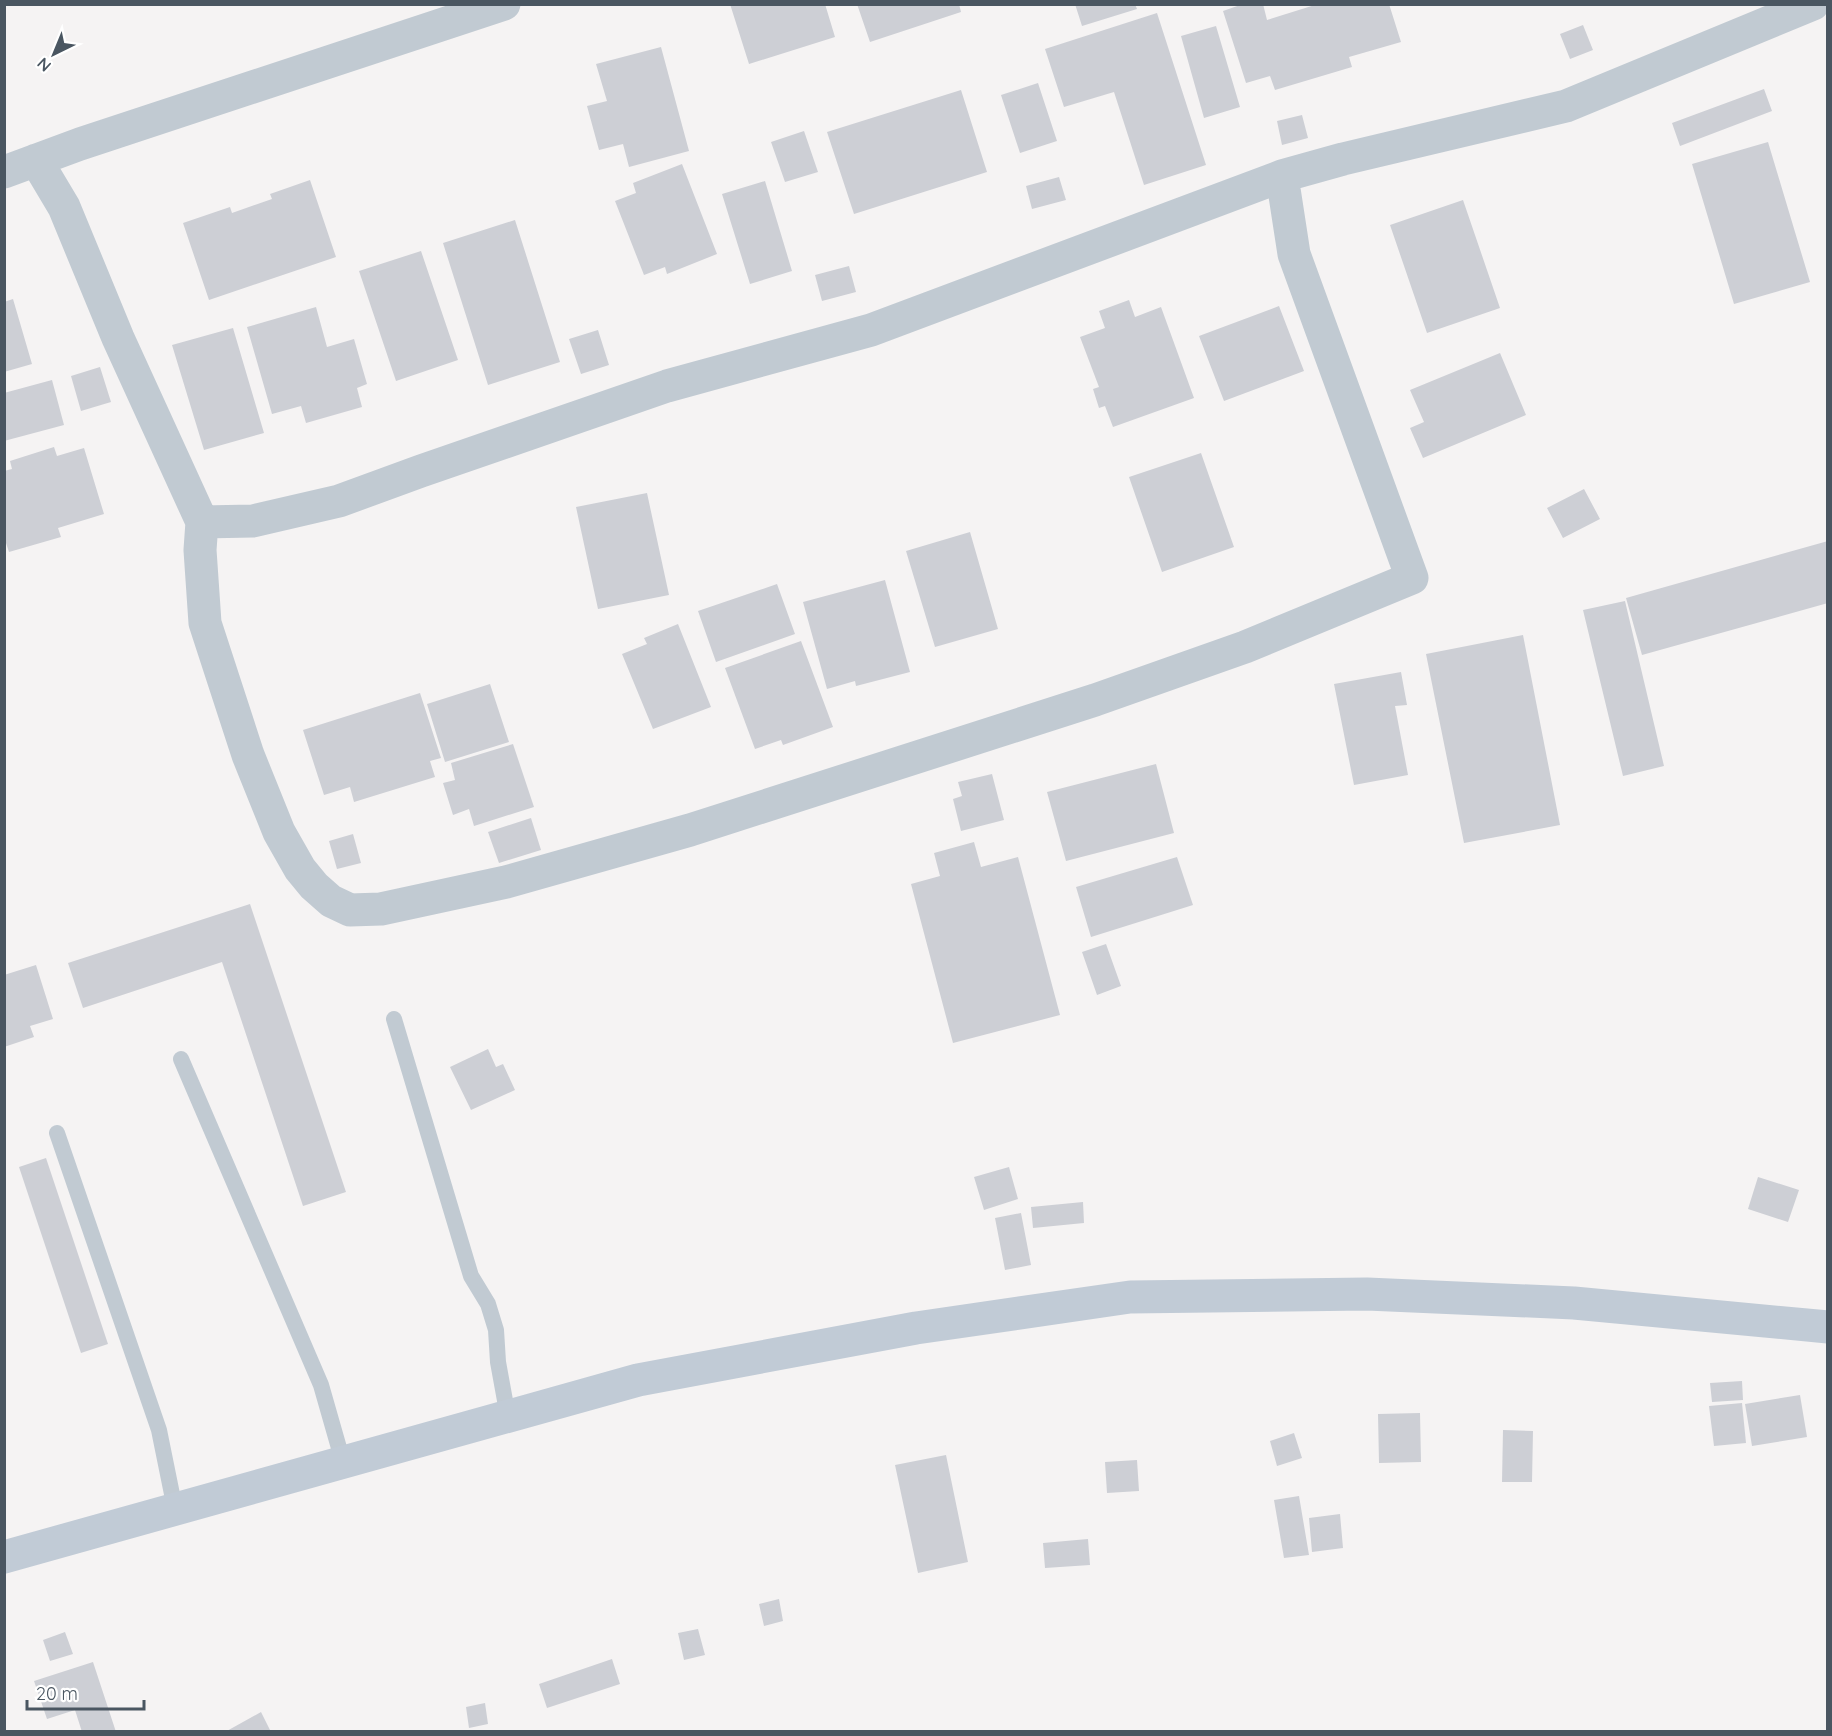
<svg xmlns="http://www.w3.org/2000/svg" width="1832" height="1736" viewBox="0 0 1832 1736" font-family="Quicksand,sans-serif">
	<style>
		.building { fill: #cdcfd5 }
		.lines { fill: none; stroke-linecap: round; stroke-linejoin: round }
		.lane { stroke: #c1cad2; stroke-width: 16 }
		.street { stroke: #c1cad2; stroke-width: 33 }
		.secondary { stroke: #c1cbd6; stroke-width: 33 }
	</style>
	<rect width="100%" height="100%" fill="#f5f3f3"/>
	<!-- building -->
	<path class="building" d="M 730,4 L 825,4 L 835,37 L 749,64 Z
		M 857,4 L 959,4 L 961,12 L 870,42 Z
		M 1075,4 L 1135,4 L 1137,9 L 1082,26 Z
		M 1243,4 L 1263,4 L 1267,20 L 1318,4 L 1389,4 L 1401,42 L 1349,57 L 1352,67 L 1275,90 L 1270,76 L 1246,83 L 1223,11 Z
		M 1157,13 L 1206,165 L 1144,185 L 1114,92 L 1064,107 L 1045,49 Z
		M 1583,25 L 1593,50 L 1570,59 L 1560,34 Z
		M 1216,26 L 1240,107 L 1204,118 L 1181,36 Z
		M 661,47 L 689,151 L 629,167 L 623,144 L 599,150 L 587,106 L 607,101 L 596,64 Z
		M 1038,83 L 1057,141 L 1020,153 L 1001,95 Z
		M 1764,89 L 1772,111 L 1680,146 L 1672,123 Z
		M 961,90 L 987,172 L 854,214 L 827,132 Z
		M 1302,115 L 1308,138 L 1282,145 L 1277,121 Z
		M 804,131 L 818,172 L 785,182 L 771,142 Z
		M 1768,142 L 1810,282 L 1734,304 L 1692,164 Z
		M 682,164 L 717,254 L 667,274 L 665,267 L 644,275 L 615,201 L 636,193 L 633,183 Z
		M 1059,177 L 1066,200 L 1032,209 L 1026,186 Z
		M 310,180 L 336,257 L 209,300 L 183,223 L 230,207 L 232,213 L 272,199 L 270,194 Z
		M 765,181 L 792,271 L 750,284 L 722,194 Z
		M 1463,200 L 1500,308 L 1427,333 L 1390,225 Z
		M 515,220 L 560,362 L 488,385 L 443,243 Z
		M 421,251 L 458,360 L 396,381 L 359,271 Z
		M 849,266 L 856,292 L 822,301 L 815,275 Z
		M 13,299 L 32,364 L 4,372 L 4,302 Z
		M 1129,300 L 1135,317 L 1161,307 L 1194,398 L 1113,427 L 1105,406 L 1099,408 L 1093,389 L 1099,387 L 1080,337 L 1105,328 L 1099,311 Z
		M 1279,306 L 1304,371 L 1224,401 L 1199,336 Z
		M 316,307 L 327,347 L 354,339 L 367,384 L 357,388 L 362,407 L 306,423 L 301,406 L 272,414 L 247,327 Z
		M 233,328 L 264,433 L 204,450 L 172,345 Z
		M 598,330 L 609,365 L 581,374 L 569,339 Z
		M 1500,353 L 1526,415 L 1423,458 L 1410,428 L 1424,422 L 1410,390 Z
		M 100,367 L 111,402 L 81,411 L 71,376 Z
		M 52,380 L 64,425 L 4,441 L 4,393 Z
		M 54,447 L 57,456 L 84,448 L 104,514 L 58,528 L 61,537 L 9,552 L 6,543 L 4,544 L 4,471 L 12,469 L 10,461 Z
		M 1201,453 L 1234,547 L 1162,572 L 1129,477 Z
		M 1584,489 L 1600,519 L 1563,538 L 1547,508 Z
		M 647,493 L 669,595 L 598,609 L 576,507 Z
		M 970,532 L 998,629 L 935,647 L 906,551 Z
		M 1828,541 L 1828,603 L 1642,655 L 1626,598 Z
		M 885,580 L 910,672 L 856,686 L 855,681 L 827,689 L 803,602 Z
		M 777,584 L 795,634 L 716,662 L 698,611 Z
		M 1625,601 L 1664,766 L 1623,776 L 1583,610 Z
		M 678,624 L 711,707 L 653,729 L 622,654 L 647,644 L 644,638 Z
		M 1523,635 L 1560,825 L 1464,843 L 1426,654 Z
		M 801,641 L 833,727 L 783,745 L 781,740 L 755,749 L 725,668 Z
		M 1401,672 L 1407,705 L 1395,706 L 1408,775 L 1354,785 L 1334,684 Z
		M 490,684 L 509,742 L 445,762 L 427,704 Z
		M 420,693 L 441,758 L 430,761 L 435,777 L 354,802 L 350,787 L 324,795 L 303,730 Z
		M 513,744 L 534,807 L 474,826 L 469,809 L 453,815 L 443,783 L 455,780 L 451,763 Z
		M 1156,764 L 1174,833 L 1066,861 L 1047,792 Z
		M 992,774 L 1004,820 L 961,831 L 953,799 L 962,796 L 958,782 Z
		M 531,818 L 541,850 L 499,863 L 488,832 Z
		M 353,834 L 361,863 L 337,869 L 329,841 Z
		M 974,842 L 981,867 L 1018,857 L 1060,1015 L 953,1043 L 911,884 L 940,876 L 934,853 Z
		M 1177,857 L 1193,905 L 1091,937 L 1076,887 Z
		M 250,904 L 346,1192 L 303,1206 L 222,962 L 83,1008 L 68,963 Z
		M 1106,944 L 1121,986 L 1097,995 L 1082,952 Z
		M 36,965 L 53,1019 L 30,1026 L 34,1037 L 4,1047 L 4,975 Z
		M 488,1049 L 496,1067 L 503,1064 L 515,1090 L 471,1110 L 450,1067 Z
		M 46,1158 L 108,1344 L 81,1353 L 19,1167 Z
		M 1009,1167 L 1018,1199 L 984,1210 L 974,1177 Z
		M 1758,1177 L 1799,1190 L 1788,1222 L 1748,1209 Z
		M 1083,1202 L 1084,1223 L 1033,1228 L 1031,1207 Z
		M 1021,1213 L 1031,1265 L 1005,1270 L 995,1218 Z
		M 1742,1381 L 1743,1400 L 1712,1402 L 1710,1383 Z
		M 1800,1395 L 1807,1437 L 1752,1446 L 1745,1404 Z
		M 1742,1403 L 1746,1443 L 1714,1446 L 1709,1406 Z
		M 1420,1413 L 1421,1462 L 1379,1463 L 1378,1414 Z
		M 1503,1430 L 1533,1431 L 1532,1482 L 1502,1482 Z
		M 1294,1433 L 1302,1458 L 1277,1466 L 1270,1441 Z
		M 946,1455 L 968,1562 L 918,1573 L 895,1465 Z
		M 1137,1460 L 1139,1491 L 1107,1493 L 1105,1462 Z
		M 1299,1496 L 1309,1555 L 1284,1558 L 1274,1500 Z
		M 1340,1514 L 1343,1548 L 1312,1552 L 1309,1518 Z
		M 1088,1539 L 1090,1565 L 1045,1568 L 1043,1543 Z
		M 779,1599 L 783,1621 L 764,1626 L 759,1604 Z
		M 698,1629 L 705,1655 L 684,1660 L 678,1633 Z
		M 65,1632 L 73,1654 L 50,1661 L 43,1640 Z
		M 612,1659 L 620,1684 L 547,1708 L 539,1684 Z
		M 93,1662 L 116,1732 L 82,1732 L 75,1710 L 47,1719 L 34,1681 Z
		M 485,1703 L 488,1724 L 469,1728 L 466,1707 Z
		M 261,1712 L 271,1732 L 225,1732 Z"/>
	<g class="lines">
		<!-- lane -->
		<path class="lane" d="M 394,1019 L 471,1276 L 488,1304 L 496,1330 L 498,1362 L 508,1417
			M 181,1059 L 321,1385 L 343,1462
			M 57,1133 L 159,1430 L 175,1509"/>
		<!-- street -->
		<path class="street" d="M 36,160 L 64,207 L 118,338 L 202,522 L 200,550 L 205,623 L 248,755 L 279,832 L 300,869 L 314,886 L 331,901 L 350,910 L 381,909 L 506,882 L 690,830 L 1095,700 L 1245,647 L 1412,578 L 1294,254 L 1282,176
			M 4,172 L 80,144 L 504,4
			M 202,522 L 253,521 L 339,501 L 421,471 L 667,386 L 871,330 L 1282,176 L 1343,159 L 1566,106 L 1813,4"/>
		<!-- secondary -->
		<path class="secondary" d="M 4,1557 L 638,1380 L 916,1328 L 1130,1297 L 1367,1294 L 1574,1303 L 1828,1327"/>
	</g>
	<!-- border -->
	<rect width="1832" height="1736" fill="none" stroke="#4a5661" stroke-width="12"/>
	<!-- north arrow -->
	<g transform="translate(54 54) rotate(223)" stroke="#ffffff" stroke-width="4.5" paint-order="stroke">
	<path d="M0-4.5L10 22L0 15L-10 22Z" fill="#4a5661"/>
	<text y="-9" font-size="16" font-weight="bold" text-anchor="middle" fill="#4a5661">N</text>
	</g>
	<!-- scale -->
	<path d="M27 1700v9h117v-9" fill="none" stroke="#4a5661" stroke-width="3"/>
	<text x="36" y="1700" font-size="18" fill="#4a5661" stroke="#ffffff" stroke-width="4.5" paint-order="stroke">20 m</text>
</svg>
